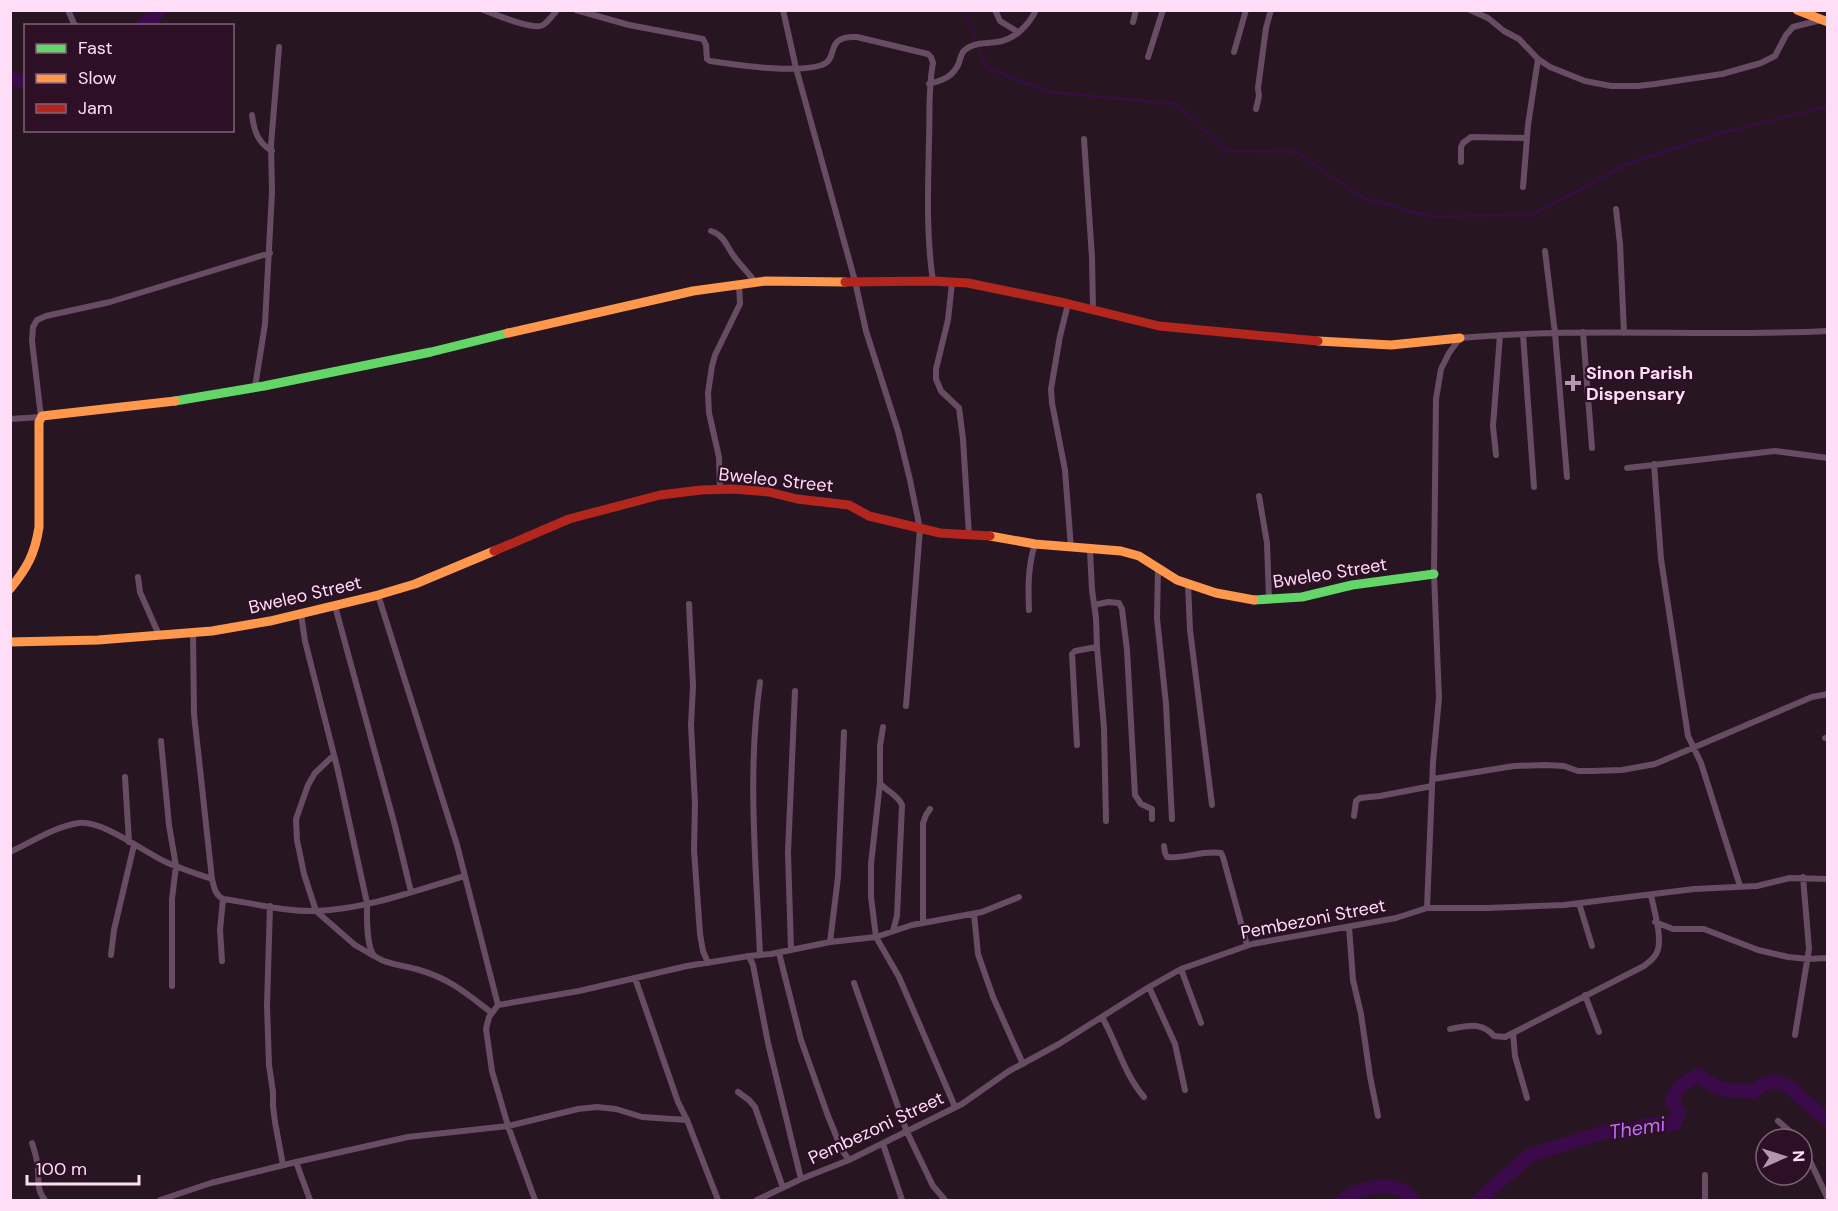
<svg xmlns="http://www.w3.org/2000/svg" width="1838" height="1211" viewBox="0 0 1838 1211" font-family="'DM Sans',sans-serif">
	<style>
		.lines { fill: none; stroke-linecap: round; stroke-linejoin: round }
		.stream { stroke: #3b0a4a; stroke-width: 2 }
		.river { stroke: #3b0a4a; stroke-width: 14 }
		.street { stroke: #684c63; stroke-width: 6 }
		.fast { stroke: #63d668; stroke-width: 9 }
		.slow { stroke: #ff974d; stroke-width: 9 }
		.jam { stroke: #b3261e; stroke-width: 9 }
		.poi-dot { fill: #b397ac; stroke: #2d1025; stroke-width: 2 }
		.labels { text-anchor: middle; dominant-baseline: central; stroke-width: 4.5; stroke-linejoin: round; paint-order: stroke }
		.poi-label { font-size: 18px; font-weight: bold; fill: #ffddf7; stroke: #2d1025; text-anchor: start }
		.street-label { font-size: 18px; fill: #ffddf7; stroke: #2d1025 }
		.water-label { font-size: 20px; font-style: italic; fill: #c16bff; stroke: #2d1025 }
	</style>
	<rect width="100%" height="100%" fill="#271622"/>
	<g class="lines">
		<!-- stream -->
		<path class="stream" d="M 964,10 L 975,39
			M 980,51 L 987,68 L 1050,92 L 1177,104 L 1226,151 L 1296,152 L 1363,198 L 1432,217 L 1534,214 L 1629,163 L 1715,135 L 1828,106"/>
		<!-- river -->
		<path class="river" d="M 142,26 L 161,10
			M 10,78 L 26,82
			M 1343,1200 C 1360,1186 1399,1179 1413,1200
			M 1479,1200 L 1530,1155 L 1609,1131 L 1625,1132 L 1646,1125 L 1674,1124 L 1679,1113 L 1672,1101 L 1679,1087 L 1698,1075 C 1719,1092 1728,1090 1753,1092 L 1762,1085 L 1775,1081 L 1789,1087 L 1828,1121"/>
		<!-- street -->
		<path class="street" d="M 68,10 L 75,26
			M 483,10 C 495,14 533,31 543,25 C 548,22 553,15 557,10
			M 576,10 L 629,25 L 703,39 L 706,45 L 707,59 L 710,61 C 740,65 793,74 822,65 C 840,59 823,35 857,37 L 928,54 L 931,57 L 933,63 C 928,89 930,115 929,142 C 928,189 926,234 933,281
			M 783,10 L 796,68 L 855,281 L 866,331 L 898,431 L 910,480 L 920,529 L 906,706
			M 995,10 L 1000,21 L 1018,32
			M 1470,10 L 1488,18 L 1504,31 L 1519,39 L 1538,59 L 1550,67 L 1585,81 L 1611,86 L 1638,86 L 1655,84 L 1722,74 L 1761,63 L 1775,56 L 1786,35 L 1793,27 L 1821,20
			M 1133,22 L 1136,10
			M 1234,52 L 1246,10
			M 1148,57 L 1163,10
			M 929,84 C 943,80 953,77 959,63 C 960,59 961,53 965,50 C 972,43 987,43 997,42 C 1014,40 1029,25 1036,10
			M 1256,109 L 1259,96 L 1258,88 L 1266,28 L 1271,10
			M 252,115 C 254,131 258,143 272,151
			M 1084,139 L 1092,257 L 1093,310
			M 1461,162 L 1461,147 L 1463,143 L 1471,137 L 1527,138
			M 1523,187 L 1528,125 L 1538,59
			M 1616,209 L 1620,244 L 1624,333
			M 711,231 C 724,235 726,245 733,255 C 740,265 748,272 755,282
			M 1545,251 L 1555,333 L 1567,477
			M 952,283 L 948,320 L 936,369 L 936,379 L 941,391 L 959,408 L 963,439 L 969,535
			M 1068,304 L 1060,336 L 1051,389 L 1052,403 L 1065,470 L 1071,548
			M 1583,332 L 1592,448
			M 1523,334 L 1534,487
			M 255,387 L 265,324 L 272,192 L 271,145 L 279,47
			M 10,419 L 41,417 L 32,341 L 33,327 L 37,320 L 46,316 L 110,302 L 270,253
			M 1496,455 L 1493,426 L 1500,335
			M 1654,464 L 1661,559 L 1688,736 L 1701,763 L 1740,886
			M 1627,468 L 1775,451 L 1828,458
			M 720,489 L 719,457 L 709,413 L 708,393 L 712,366 L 715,355 L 740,304 L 739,284
			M 1259,496 L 1267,543 L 1269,599
			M 1090,550 L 1092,590 L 1096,618 L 1097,647 L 1104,728 L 1106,821
			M 1158,569 L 1157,618 L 1166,704 L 1172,819
			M 138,577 L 140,592 L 159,635
			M 1188,584 L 1190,630 L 1212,805
			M 378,595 L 457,845 L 498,1005 L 489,1017 L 486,1029 L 492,1071 L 508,1126 L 535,1200
			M 689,604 L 693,686 L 691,725 L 695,804 L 694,850 L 700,934 L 703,951 L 708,963
			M 1094,605 L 1108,602 L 1119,603 L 1122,609 L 1127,650 L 1135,795 L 1141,804 L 1152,809 L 1152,819
			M 335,606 L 395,826 L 411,892
			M 1029,610 C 1028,587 1028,566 1035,544
			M 301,614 L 305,641 L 338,771 L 367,903 C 367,916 366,943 373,954 C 379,963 406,966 416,969 C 449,978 466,993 492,1013
			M 193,633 L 194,714 L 212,879 C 214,887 215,895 223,899 C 254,903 285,912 316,911 C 367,909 417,890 465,876
			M 760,682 C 747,772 756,864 760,955
			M 883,727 L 880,746 L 880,783 L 871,864 L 871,897 L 876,937 L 899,977 L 955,1107
			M 1825,738 L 1828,737
			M 161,741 L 169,825 L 176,866 L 172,899 L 172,986
			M 1077,745 L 1072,654 L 1075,651 L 1097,647
			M 334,755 L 315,773 L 308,785 L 296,819 L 297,840 L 304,874 L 316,911 L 355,945 L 374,956
			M 125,777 L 129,842
			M 1433,779 L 1514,766 L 1545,765 L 1564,766 L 1578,771 L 1592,771 L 1622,770 L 1655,764 L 1812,697 L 1828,694
			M 880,783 C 886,791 899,796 902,805 L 897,916 L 893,931
			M 1354,816 L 1356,801 L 1360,798 L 1380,796 L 1432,786
			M 1164,846 L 1165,853 L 1167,857 C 1185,859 1203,850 1221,853 L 1223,857 L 1247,945
			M 10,852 C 32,842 56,826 79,823 C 103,820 145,853 168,863 C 182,869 197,874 212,879
			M 1579,903 L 1592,946
			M 270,906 L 267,1006 L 269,1065 L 273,1092 L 273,1106 L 275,1122 L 283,1165
			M 1427,908 L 1433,762 L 1439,698 L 1434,574 L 1436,399 L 1441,369 L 1449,353 L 1460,338 C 1582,327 1705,337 1828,331
			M 974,914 L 978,954 L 993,997 L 1023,1064
			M 1655,922 L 1673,929 L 1704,929 L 1758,950 L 1788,957 L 1808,959 L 1828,958
			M 923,923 L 923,823 L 926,815 L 930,809
			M 1349,927 L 1353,980 L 1361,1014 L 1370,1076 L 1378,1116
			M 830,942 L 838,877 L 844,732
			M 791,949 L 788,853 L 795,691
			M 779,953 L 801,1040 L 828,1116 L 842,1150 L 849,1160
			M 111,955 L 114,930 L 134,845
			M 749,956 L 753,965 L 768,1043 L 801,1179
			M 222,961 L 220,930 L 223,899
			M 1181,969 L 1201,1023
			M 635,978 L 678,1102 L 687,1120 L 718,1200
			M 854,983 L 907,1132 L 933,1186 L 945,1200
			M 1149,987 L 1175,1044 L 1185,1090
			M 1585,995 L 1599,1032
			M 498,1005 L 579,991 L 687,966 L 749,956 L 771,954 L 830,942 L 876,937 L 912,925 L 982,912 L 1019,897
			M 1102,1017 C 1117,1043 1124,1074 1144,1097
			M 1450,1029 C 1468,1026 1481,1021 1494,1036 L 1505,1037 L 1644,966 C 1649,962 1655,958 1657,952 C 1663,939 1654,910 1651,895
			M 1513,1033 L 1515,1056 L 1527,1098
			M 1795,1035 L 1809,949 L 1803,877
			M 738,1092 L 749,1100 L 755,1107 L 783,1188
			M 1778,1121 L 1799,1139
			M 32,1143 C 34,1149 36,1156 37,1162 C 40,1176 35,1189 45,1200
			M 883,1144 L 902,1200
			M 1802,1144 L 1828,1199
			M 296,1162 L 310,1200
			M 1705,1175 L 1705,1200
			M 160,1200 L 211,1183 L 296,1162 L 408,1137 L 508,1126 L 578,1109 L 597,1107 L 616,1109 L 642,1117 L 687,1120
			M 757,1200 L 801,1179 L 849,1160 L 962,1104 L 1009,1071 L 1059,1044 L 1149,987 L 1181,969 L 1252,944 L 1396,918 L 1427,908 L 1487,908 L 1564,905 L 1694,889 L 1757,886 L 1790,878 L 1828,879"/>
		<!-- fast -->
		<path class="fast" d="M 175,401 L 264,386 L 431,352 L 508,333
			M 1254,600 L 1302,597 L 1352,585 L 1434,574"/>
		<!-- slow -->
		<path class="slow" d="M 1797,10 L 1828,22
			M 508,333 L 693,291 L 766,281 L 845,282
			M 1318,341 L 1391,345 L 1460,338
			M 990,536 L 1035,544 L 1121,551 L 1139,556 L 1177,580 L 1216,593 L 1254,600
			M 10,589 C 27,568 35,554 39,527 L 39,422 L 42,416 L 175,401
			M 10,642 L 98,640 L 212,631 L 270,621 L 378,595 L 415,584 L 494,551"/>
		<!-- jam -->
		<path class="jam" d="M 845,282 L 933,281 L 968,283 L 1065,303 L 1159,326 L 1318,341
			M 494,551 L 569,519 L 660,495 L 701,490 L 732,489 L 769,492 L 797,499 L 849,505 L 869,516 L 940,533 L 990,536"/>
	</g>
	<!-- markers -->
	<path class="poi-dot" d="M1570 374h6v6h6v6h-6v6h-6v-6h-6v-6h6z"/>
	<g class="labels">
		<!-- poi labels -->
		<g class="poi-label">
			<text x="1586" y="373">Sinon Parish<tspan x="1586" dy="21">Dispensary</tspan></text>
		</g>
		<!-- street labels -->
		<g class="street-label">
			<text transform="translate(776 480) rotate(6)">Bweleo Street</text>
			<text transform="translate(1330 573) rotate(-9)">Bweleo Street</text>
			<text transform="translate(305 595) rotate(-13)">Bweleo Street</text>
			<text transform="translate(1313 919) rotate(-11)">Pembezoni Street</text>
			<text transform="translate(876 1128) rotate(-25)">Pembezoni Street</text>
		</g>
		<!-- water labels -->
		<g class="water-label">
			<text transform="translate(1637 1128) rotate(-9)">Themi</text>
		</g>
	</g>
	<!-- border -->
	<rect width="1838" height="1211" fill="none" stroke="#ffddf7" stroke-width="24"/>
	<!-- legend -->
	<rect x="24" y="24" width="210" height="108" fill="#2d1025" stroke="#816279" stroke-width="1.5"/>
	<rect x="36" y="44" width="30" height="9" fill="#63d668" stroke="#816279" stroke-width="1.5"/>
	<text x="78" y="54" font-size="18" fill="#ffddf7">Fast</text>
	<rect x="36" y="74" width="30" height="9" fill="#ff974d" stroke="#816279" stroke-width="1.5"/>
	<text x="78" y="84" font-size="18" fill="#ffddf7">Slow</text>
	<rect x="36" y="104" width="30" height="9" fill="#b3261e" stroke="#816279" stroke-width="1.5"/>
	<text x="78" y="114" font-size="18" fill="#ffddf7">Jam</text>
	<!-- north arrow -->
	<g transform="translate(1784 1157) rotate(87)"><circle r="28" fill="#2d1025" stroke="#816279" stroke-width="1.5"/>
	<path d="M0-4.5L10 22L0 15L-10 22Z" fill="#b397ac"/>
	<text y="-9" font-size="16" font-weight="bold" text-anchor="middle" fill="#ffddf7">N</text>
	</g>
	<!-- scale -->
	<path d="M27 1175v9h112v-9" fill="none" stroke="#ffddf7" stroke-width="3"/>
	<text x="36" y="1175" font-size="18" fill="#ffddf7" stroke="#2d1025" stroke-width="4.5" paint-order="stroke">100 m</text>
</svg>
